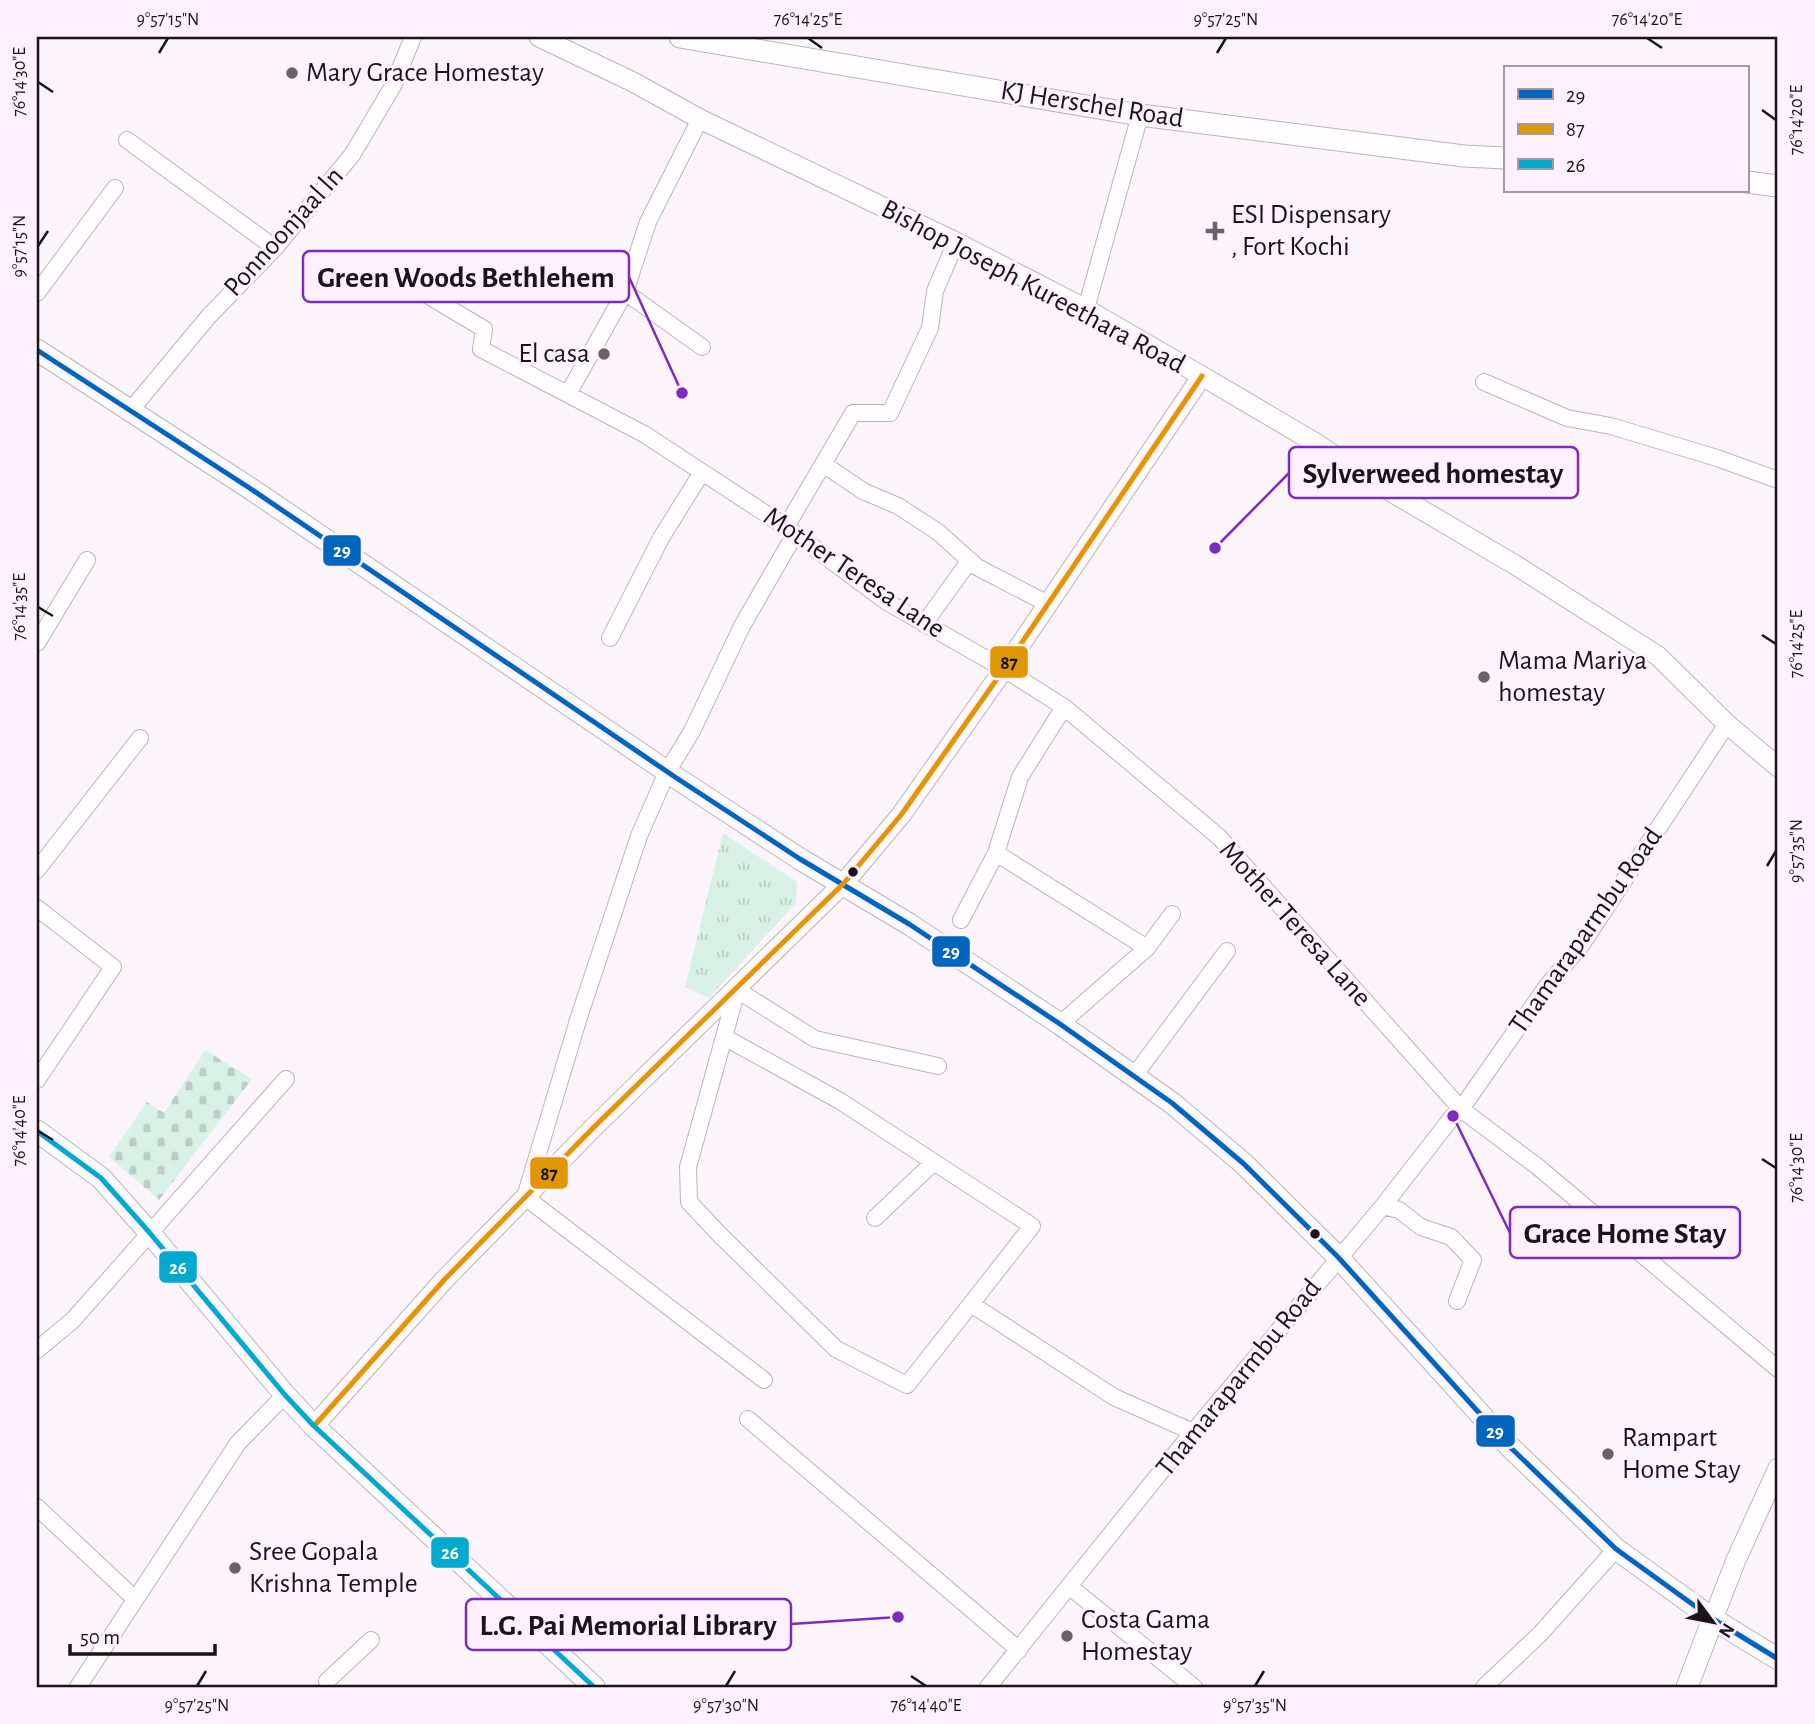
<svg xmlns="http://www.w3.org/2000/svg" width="1815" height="1724" viewBox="0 0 1815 1724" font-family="'Alegreya Sans',sans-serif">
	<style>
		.grass { fill: url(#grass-tufts) }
		.cemetery { fill: url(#cemetery-stones) }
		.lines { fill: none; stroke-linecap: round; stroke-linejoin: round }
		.minor-casing { stroke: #bbb3ba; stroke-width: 18 }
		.tertiary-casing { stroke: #bbb3ba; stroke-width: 21 }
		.secondary-casing { stroke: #bbb3ba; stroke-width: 23 }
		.minor { stroke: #fffdfe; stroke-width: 16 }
		.tertiary { stroke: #fffdfe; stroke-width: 19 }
		.secondary { stroke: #fffdfe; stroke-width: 21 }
		.bus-1-casing { stroke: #fff0fe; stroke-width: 10 }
		.bus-2-casing { stroke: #fff0fe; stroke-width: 10 }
		.bus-3-casing { stroke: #fff0fe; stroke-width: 10 }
		.bus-1 { stroke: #0065bd; stroke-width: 5 }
		.bus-2 { stroke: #e19703; stroke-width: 5 }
		.bus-3 { stroke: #00a9ce; stroke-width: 5 }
		.ticks { fill: none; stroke: #1c131b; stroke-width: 2.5 }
		.poi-dot { fill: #6a6269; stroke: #fff0fe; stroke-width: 2.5 }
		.bus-dot { fill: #1c131b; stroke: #fff0fe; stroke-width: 2.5 }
		.labels { text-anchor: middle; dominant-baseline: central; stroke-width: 6; stroke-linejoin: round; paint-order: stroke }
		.poi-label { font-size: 28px; fill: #1c131b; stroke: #fff0fe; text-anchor: start }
		.street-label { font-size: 28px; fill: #1c131b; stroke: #fff0fe }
		.leader { fill: none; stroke: #7b2cbf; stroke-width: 2.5 }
		.callout-dot { fill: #7b2cbf; stroke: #fff0fe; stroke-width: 2.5 }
		.callout { fill: #fff0fe; stroke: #7b2cbf; stroke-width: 2.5 }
		.callout-label { font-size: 30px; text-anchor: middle; font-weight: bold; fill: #1c131b }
		.line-badge { stroke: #fff0fe; stroke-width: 2.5 }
		.badge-label { font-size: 19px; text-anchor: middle; font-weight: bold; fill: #fff }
		.pale-badge-label { font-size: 19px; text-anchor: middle; font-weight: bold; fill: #111 }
		.neatline { fill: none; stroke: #1c131b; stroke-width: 2.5 }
		.ticks-label { font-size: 18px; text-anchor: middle; fill: #1c131b }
	</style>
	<defs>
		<pattern id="grass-tufts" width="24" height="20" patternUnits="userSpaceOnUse" patternTransform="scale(1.75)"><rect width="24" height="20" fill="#d9f0e7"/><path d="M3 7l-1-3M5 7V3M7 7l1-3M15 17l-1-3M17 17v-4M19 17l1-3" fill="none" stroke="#bacdc6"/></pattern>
		<pattern id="cemetery-stones" width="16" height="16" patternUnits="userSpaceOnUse" patternTransform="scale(1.75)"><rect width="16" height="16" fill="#d9f0e7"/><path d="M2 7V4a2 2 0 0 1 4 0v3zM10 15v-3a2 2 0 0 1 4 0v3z" fill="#bacdc6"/></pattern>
	</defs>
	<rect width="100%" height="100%" fill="#fcf4fb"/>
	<!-- grass -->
	<path class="grass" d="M 723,833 L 797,882 L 796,903 L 709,998 L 685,987 Z"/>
	<!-- cemetery -->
	<path class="cemetery" d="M 205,1050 L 252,1079 L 159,1200 L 109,1157 L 147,1102 L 164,1113 Z"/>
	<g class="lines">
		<defs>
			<path id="minor" d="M 127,140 L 275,248
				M 392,274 L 484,329 L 481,349 L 644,434 L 786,527 L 887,602 L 1004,669 L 1064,707 L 1219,837 L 1461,1109 L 1538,1167 L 1778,1369
				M 625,292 L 702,347
				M 37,293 L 115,188
				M 1086,309 L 1140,115
				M 1484,382 L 1567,418 L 1611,426 L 1717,458 L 1778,480
				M 568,394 L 625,292 L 648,222 L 700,119
				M 130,411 L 209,316 L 275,248 L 352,155 L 393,86 L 413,37
				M 823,464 L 863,491 L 898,506 L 938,532 L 977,567 L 1048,604
				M 786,527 L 853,413 L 890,413 L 930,328 L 935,291 L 956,242
				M 924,624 L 970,560
				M 610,638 L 661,538 L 702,472
				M 37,643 L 87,560
				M 996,853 L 1147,948
				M 37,870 L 140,738
				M 37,908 L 113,967 L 37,1080
				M 961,920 L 996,853 L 1020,777 L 1064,707
				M 1060,1024 L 1147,948 L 1172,914
				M 724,1037 L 840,1101 L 1032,1226 L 971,1304
				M 938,1066 L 815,1039 L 737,990 L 688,1167 L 689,1202 L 719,1234 L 836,1349 L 907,1385 L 971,1304 L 1114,1397 L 1193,1432
				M 1134,1076 L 1227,951
				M 1383,1206 L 1399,1210 L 1421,1227 L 1451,1237 L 1473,1260 L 1457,1301
				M 875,1218 L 934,1162
				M 37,1350 L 73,1320 L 286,1079
				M 764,1380 L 525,1197 L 579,1017 L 639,836 L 667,772 L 692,731 L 742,626 L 795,534
				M 748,1419 L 1019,1650
				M 37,1507 L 135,1599
				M 1070,1587 L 1194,1687
				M 327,1681 L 371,1640
				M 78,1687 L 238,1443 L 285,1395
				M 988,1687 L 1184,1443 L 1383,1206 L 1453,1116 L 1461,1109 L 1547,986 L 1582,944 L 1727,724
				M 1484,1687 L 1540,1634 L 1616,1549"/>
			<path id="tertiary" d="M 539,37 L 633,82 L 700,119 L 956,242 L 1086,309 L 1202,376 L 1314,442 L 1366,477 L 1517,566 L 1658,656 L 1727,724 L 1778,767
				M 314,1426 L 445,1279 L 595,1126 L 844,883 L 901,815 L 1004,669 L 1202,376
				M 1713,1619 L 1736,1560 L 1778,1468"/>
			<path id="secondary" d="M 680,37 L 1140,115 L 1464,156 L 1505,158
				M 1747,182 L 1778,186
				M 37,350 L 251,489 L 675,777 L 800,859 L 909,924 L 1060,1024 L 1172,1103 L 1244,1164 L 1338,1257 L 1510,1447 L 1616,1549 L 1713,1619 L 1778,1659
				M 37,1131 L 101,1178 L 149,1232 L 285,1395 L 314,1426 L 594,1687
				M 1687,1687 L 1713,1619"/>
		</defs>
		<!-- minor casing -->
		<use href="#minor" class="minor-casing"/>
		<!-- tertiary casing -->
		<use href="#tertiary" class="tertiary-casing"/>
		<!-- secondary casing -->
		<use href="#secondary" class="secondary-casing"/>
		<!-- minor -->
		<use href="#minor" class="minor"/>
		<!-- tertiary -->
		<use href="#tertiary" class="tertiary"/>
		<!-- secondary -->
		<use href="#secondary" class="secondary"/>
		<defs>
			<path id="bus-1" d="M 37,350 L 251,489 L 675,777 L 800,859 L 909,924 L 1060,1024 L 1172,1103 L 1244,1164 L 1338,1257 L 1510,1447 L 1616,1549 L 1713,1619 L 1778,1659"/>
			<path id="bus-2" d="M 314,1426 L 445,1279 L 595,1126 L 844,883 L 901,815 L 1004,669 L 1202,376"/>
			<path id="bus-3" d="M 37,1131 L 101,1178 L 149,1232 L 285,1395 L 314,1426 L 594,1687"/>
		</defs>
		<!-- bus-1 casing -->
		<use href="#bus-1" class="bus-1-casing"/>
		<!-- bus-2 casing -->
		<use href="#bus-2" class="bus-2-casing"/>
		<!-- bus-3 casing -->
		<use href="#bus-3" class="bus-3-casing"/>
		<!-- bus-1 -->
		<use href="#bus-1" class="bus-1"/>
		<!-- bus-2 -->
		<use href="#bus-2" class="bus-2"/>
		<!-- bus-3 -->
		<use href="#bus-3" class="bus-3"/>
	</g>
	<!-- ticks -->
	<path class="ticks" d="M 808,38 L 822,48M 1647,38 L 1662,48M 159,53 L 168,38M 1217,53 L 1226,38M 38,82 L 53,92M 1762,110 L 1776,120M 38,246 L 48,231M 38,607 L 53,616M 1762,635 L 1776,644M 1767,866 L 1776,851M 38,1131 L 53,1140M 1762,1159 L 1776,1168M 911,1676 L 926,1686M 197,1686 L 206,1671M 726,1686 L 735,1671M 1255,1686 L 1264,1671"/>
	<!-- markers -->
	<g class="poi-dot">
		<circle cx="292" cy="73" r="7"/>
		<path d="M1211.5 220.5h7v7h7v7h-7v7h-7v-7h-7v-7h7z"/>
		<circle cx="604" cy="354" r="7"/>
		<circle cx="1484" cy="677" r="7"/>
		<circle cx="1608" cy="1454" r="7"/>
		<circle cx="235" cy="1568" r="7"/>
		<circle cx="1067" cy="1636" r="7"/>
	</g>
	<g class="bus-dot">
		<circle cx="853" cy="872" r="6"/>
		<circle cx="1315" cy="1234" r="6"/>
	</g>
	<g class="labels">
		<!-- poi labels -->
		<g class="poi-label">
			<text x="306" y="73">Mary Grace Homestay</text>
			<text x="1231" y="215">ESI Dispensary<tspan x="1231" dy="32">, Fort Kochi</tspan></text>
			<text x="590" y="354" text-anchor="end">El casa</text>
			<text x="1498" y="661">Mama Mariya<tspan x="1498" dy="32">homestay</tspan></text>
			<text x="1622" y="1438">Rampart<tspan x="1622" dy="32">Home Stay</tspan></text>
			<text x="249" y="1552">Sree Gopala<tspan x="249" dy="32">Krishna Temple</tspan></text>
			<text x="1081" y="1620">Costa Gama<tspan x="1081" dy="32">Homestay</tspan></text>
		</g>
		<!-- street labels -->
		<g class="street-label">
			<text transform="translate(1092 105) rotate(9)">KJ Herschel Road</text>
			<text transform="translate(284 232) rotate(-48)">Ponnoonjaal ln</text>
			<text transform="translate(1033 287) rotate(28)">Bishop Joseph Kureethara Road</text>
			<text transform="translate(854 573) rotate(34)">Mother Teresa Lane</text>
			<text transform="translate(1295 924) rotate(48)">Mother Teresa Lane</text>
			<text transform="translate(1586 931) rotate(-55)">Thamaraparmbu Road</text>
			<text transform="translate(1239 1378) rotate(-51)">Thamaraparmbu Road</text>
		</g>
	</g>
	<!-- callouts -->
	<path class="leader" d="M682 393L629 277M1215 548L1289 473M1453 1116L1510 1233M898 1617L791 1624"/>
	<g class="callout-dot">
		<circle cx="682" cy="393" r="7"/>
		<circle cx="1215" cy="548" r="7"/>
		<circle cx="1453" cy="1116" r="7"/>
		<circle cx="898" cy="1617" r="7"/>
	</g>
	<g class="callout">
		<rect x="303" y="251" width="326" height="51" rx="7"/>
		<rect x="1289" y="447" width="289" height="51" rx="7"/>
		<rect x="1510" y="1207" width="230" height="51" rx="7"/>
		<rect x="466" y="1599" width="325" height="51" rx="7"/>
	</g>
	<g class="callout-label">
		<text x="466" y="287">Green Woods Bethlehem</text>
		<text x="1433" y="483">Sylverweed homestay</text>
		<text x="1625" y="1243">Grace Home Stay</text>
		<text x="628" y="1635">L.G. Pai Memorial Library</text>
	</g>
	<g class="line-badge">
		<rect x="322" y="534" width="40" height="33" rx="7" fill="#0065bd"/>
		<rect x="989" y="645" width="40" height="34" rx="7" fill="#e19703"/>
		<rect x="931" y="935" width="40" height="33" rx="7" fill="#0065bd"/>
		<rect x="529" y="1156" width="40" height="34" rx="7" fill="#e19703"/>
		<rect x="158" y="1250" width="40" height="34" rx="7" fill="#00a9ce"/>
		<rect x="1475" y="1414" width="41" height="34" rx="7" fill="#0065bd"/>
		<rect x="430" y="1536" width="40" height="33" rx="7" fill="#00a9ce"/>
	</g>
	<g class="badge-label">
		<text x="342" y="557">29</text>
		<text x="951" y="958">29</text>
		<text x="178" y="1274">26</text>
		<text x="1495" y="1438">29</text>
		<text x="450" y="1559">26</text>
	</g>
	<g class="pale-badge-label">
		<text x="1009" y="669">87</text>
		<text x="549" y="1180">87</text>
	</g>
	<!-- border -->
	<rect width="1815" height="1724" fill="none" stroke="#fff0fe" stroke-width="77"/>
	<!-- legend -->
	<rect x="1504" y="66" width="245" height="126" fill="#fff0fe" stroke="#a498a3" stroke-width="2"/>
	<rect x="1518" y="89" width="35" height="10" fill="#0065bd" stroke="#a498a3" stroke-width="2"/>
	<text x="1566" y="102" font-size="21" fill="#1c131b">29</text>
	<rect x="1518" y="124" width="35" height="10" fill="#e19703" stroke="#a498a3" stroke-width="2"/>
	<text x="1566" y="136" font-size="21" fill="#1c131b">87</text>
	<rect x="1518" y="159" width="35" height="10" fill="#00a9ce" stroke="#a498a3" stroke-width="2"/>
	<text x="1566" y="172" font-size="21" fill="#1c131b">26</text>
	<!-- north arrow -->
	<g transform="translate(1713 1622) rotate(122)" stroke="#fff0fe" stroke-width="5" paint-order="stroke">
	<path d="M0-5L12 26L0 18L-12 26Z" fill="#1c131b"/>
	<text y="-10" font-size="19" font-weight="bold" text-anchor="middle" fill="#1c131b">N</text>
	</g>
	<!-- scale -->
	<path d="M70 1644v10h145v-10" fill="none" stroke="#1c131b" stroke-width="3.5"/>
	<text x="80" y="1644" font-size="21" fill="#1c131b" stroke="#fff0fe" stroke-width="5" paint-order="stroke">50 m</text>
	<rect x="38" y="38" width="1738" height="1648" class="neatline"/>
	<g class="ticks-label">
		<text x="168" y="25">9°57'15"N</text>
		<text x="808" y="25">76°14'25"E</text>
		<text x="1226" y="25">9°57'25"N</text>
		<text x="1647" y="25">76°14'20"E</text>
		<text transform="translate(19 82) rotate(-90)" y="6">76°14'30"E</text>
		<text transform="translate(1796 120) rotate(-90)" y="6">76°14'20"E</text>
		<text transform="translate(19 246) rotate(-90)" y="6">9°57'15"N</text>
		<text transform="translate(19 607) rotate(-90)" y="6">76°14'35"E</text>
		<text transform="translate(1796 644) rotate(-90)" y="6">76°14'25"E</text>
		<text transform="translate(1796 851) rotate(-90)" y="6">9°57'35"N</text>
		<text transform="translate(19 1131) rotate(-90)" y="6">76°14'40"E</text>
		<text transform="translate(1796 1168) rotate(-90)" y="6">76°14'30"E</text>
		<text x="197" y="1711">9°57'25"N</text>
		<text x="726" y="1711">9°57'30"N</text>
		<text x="926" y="1711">76°14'40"E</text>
		<text x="1255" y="1711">9°57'35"N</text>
	</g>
</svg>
